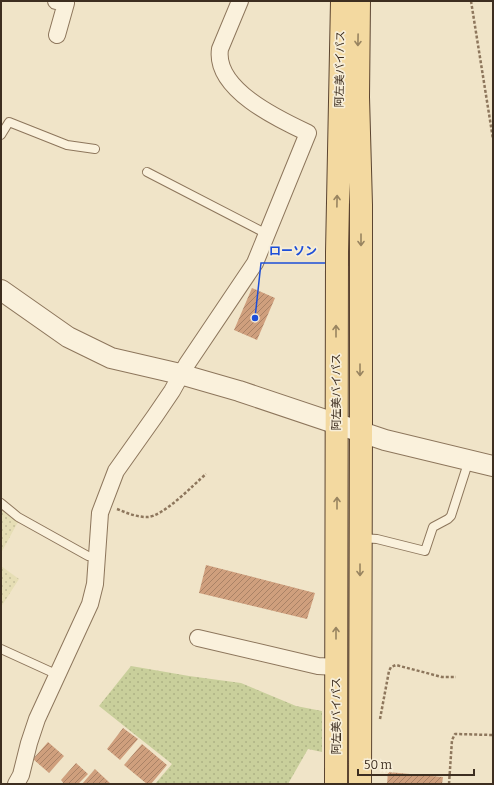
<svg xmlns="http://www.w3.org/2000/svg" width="494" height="785" viewBox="0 0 494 785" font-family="Bitter,'Noto Sans JP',serif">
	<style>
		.farmland { fill: url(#farmland-dots) }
		.green { fill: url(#green-dots) }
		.building { fill: url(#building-hatch) }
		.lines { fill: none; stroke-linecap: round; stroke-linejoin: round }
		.service-casing { stroke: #8d765c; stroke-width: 10 }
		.minor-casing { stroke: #8d765c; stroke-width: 18 }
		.tertiary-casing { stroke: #8d765c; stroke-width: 22 }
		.primary-casing { stroke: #5b4430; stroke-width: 24 }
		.path { stroke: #8d765c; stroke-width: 2.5; stroke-dasharray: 3 2; stroke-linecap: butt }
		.service { stroke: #faf1dc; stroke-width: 8 }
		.minor { stroke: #faf1dc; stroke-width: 16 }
		.tertiary { stroke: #faf1dc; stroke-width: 20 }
		.primary { stroke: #f3d9a0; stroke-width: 22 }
		.oneway { stroke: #988460 }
		.labels { text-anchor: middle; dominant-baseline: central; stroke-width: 3.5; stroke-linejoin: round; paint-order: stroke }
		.street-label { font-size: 11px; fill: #3d2e20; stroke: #f7eed8 }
		.leader { fill: none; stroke: #1d4ed8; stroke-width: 1.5 }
		.callout-dot { fill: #1d4ed8; stroke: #f7eed8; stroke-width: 1.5 }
		.callout-label { font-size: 12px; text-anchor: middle; font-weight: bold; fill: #1d4ed8; stroke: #f7eed8; stroke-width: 3.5; stroke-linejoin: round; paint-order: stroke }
	</style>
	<defs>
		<pattern id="farmland-dots" width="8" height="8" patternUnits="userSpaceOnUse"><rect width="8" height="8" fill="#e6deb5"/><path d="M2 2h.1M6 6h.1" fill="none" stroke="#c6bf9b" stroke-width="1.8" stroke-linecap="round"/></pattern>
		<pattern id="green-dots" width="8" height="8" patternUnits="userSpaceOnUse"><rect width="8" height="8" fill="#c9cf9b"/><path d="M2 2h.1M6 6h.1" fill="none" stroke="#aeb285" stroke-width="1.8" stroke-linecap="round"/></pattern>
		<pattern id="building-hatch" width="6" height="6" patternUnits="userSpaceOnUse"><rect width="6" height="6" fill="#cf9f7d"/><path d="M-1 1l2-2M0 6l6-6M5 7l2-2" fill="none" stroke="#a98266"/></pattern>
	</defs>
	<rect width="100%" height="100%" fill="#f0e4c8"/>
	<!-- farmland -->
	<path class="farmland" d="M 1,509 L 18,522 L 1,553 Z
		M 1,566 L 19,579 L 1,607 Z"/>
	<!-- green -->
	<path class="green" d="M 131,666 L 189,676 L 241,683 L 296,706 L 322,711 L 322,752 L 308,749 L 288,784 L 155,784 L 172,764 L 99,706 Z"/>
	<!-- building -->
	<path class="building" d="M 252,288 L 275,298 L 257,340 L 234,330 Z
		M 206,565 L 315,593 L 307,619 L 199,593 Z
		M 123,728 L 138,739 L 120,760 L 107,749 Z
		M 48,742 L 64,756 L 49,773 L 33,759 Z
		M 142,744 L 167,765 L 151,784 L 147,784 L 124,765 Z
		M 76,763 L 88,774 L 78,784 L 64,784 L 61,780 Z
		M 95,769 L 111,784 L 82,784 Z
		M 388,772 L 443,777 L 442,784 L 387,784 Z"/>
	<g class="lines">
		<defs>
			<path id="service" d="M 1,135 L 9,122 L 67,145 L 95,149
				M 147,172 L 267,234
				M 1,503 L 18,517 L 88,556 L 96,557
				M 361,538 L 377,539 L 425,551 L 433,527 L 448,519 L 451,516 L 469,460
				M 1,649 L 58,675"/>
			<path id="minor" d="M 56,1 L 66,3 L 57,35
				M 198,638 L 318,666 L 336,667
				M 16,784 L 21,775 L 29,743 L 37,719 L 90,604 L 95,584 L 100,513 L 116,471 L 155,416 L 172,391 L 187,364 L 255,263 L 308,133 C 278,119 214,89 220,49 L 240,1"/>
			<path id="tertiary" d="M 1,290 L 68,337 L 111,358 L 180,374 L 239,391 L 385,440 L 493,466"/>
			<path id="primary" d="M 359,1 L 358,97 L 361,205 L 361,433 L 360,784
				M 336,784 L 337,252 L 342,1"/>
		</defs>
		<!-- service casing -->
		<use href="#service" class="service-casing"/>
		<!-- minor casing -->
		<use href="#minor" class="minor-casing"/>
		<!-- tertiary casing -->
		<use href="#tertiary" class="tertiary-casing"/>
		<!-- primary casing -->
		<use href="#primary" class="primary-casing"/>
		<!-- path -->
		<path class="path" d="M 471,1 L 493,139
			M 117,509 C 127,513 136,517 147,517 C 163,517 193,485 206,474
			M 380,719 L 389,671 L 391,667 L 396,665 L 442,677 L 456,677
			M 449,784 L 452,740 L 455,734 L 493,735"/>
		<!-- service -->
		<use href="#service" class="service"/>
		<!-- minor -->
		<use href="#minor" class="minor"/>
		<!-- tertiary -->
		<use href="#tertiary" class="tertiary"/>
		<!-- primary -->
		<use href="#primary" class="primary"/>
	</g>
	<!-- one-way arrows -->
	<defs><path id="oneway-shaft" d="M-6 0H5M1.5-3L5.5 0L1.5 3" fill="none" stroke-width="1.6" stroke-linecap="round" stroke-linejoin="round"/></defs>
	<g class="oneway">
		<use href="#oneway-shaft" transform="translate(358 40) rotate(91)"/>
		<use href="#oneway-shaft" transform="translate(337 201) rotate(-89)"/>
		<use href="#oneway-shaft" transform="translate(361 240) rotate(90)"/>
		<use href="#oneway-shaft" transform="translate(336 331) rotate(-90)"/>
		<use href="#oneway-shaft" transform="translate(360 370) rotate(90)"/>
		<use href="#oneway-shaft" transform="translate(337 503) rotate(-90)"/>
		<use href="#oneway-shaft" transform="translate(360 570) rotate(90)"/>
		<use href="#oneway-shaft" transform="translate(336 633) rotate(-90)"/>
	</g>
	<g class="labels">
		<!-- street labels -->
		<g class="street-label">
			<text transform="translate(340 69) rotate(-89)">阿左美バイパス</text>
			<text transform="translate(336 392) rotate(-90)">阿左美バイパス</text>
			<text transform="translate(336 716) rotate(-90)">阿左美バイパス</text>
		</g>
	</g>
	<!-- callouts -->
	<path class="leader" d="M255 318L261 263H325"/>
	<circle class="callout-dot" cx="255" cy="318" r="4"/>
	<g class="callout-label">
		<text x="293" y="255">ローソン</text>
	</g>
	<!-- border -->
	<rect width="494" height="785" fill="none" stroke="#3d2e20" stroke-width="4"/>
	<!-- scale -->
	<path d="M358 769v6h116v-6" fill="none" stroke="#3d2e20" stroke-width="2"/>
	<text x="364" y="769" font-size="12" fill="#3d2e20" stroke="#f7eed8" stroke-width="3" paint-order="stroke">50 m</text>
</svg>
